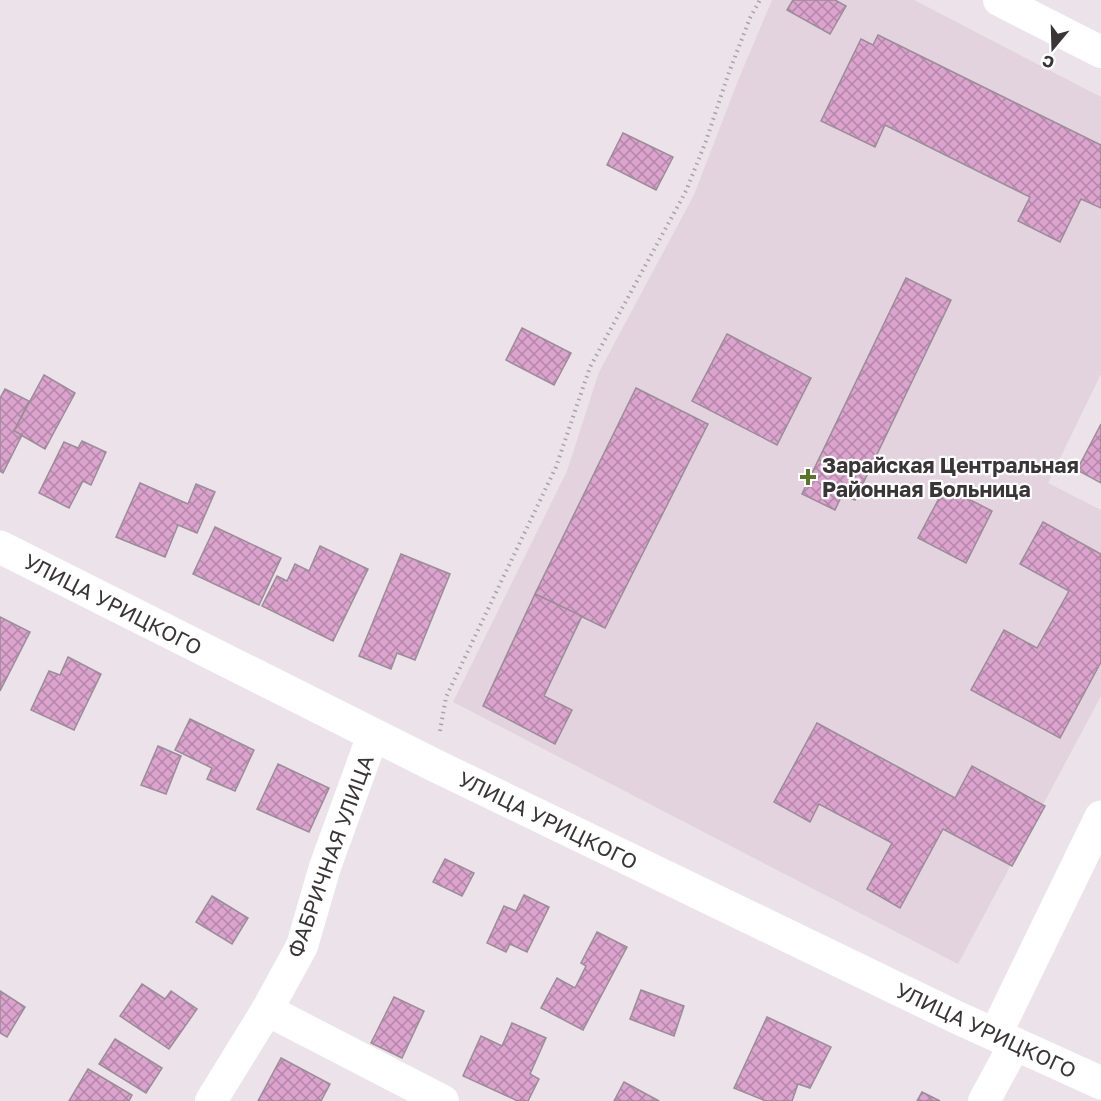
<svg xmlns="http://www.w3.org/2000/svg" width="1101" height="1101" font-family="'Golos Text',sans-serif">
<defs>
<pattern id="building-cross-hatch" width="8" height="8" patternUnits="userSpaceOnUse" patternTransform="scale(1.5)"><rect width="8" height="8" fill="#dba3cd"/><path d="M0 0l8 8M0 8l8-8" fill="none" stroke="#b386a7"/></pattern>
</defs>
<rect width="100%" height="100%" fill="#ece2e9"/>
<!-- built -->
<polygon fill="#e3d3de" points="772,0 914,0 1101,97 1101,374 1048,483 1101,510 1101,696 958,964 453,702 567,471 599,372 694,195 739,78"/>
<!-- building -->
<g fill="url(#building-cross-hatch)" stroke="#988f96" stroke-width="1.5">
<polygon points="793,0 835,0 846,6 830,34 787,10"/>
<polygon points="878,35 1101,145 1101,208 1081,199 1060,242 1018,221 1030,197 885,125 875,147 821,121 861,39 873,45"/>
<polygon points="623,133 673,157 656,190 607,165"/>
<polygon points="906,278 951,300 855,500 842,495 835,510 802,494"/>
<polygon points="522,328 571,353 554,385 506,360"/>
<polygon points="727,334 811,378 777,445 692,401"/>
<polygon points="44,375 75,393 45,449 14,431"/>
<polygon points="636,388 708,424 605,628 535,594"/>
<polygon points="5,389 29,401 14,431 22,435 3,473 0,471 0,398"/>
<polygon points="1101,424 1101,483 1077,470"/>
<polygon points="82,441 106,452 91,485 83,481 69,508 39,493 64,442 78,448"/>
<polygon points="140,483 188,504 196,484 215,492 197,533 178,525 165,557 116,537"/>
<polygon points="945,487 992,511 966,563 918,538"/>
<polygon points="1043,522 1101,554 1101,662 1060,738 971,690 1004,630 1037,648 1069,591 1020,564"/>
<polygon points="215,527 281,558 259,605 193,574"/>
<polygon points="320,546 368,569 333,641 262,606 277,576 287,581 295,564 309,571"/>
<polygon points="401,554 450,574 415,660 397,653 391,669 359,656"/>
<polygon points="535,594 582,616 544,696 572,710 555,744 483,706"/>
<polygon points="0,617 30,632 0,691"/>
<polygon points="68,657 101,674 74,730 31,710 49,671 60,675"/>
<polygon points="190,719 254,750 235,791 207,779 212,768 175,750"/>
<polygon points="817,723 955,798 972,766 1045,806 1012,866 943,829 900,908 867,889 892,843 819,804 810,822 774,802"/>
<polygon points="158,746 181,756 166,794 141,785"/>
<polygon points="278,764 329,788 309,832 257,809"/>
<polygon points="445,859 474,873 462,896 433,882"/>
<polygon points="524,895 549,907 527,952 510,944 506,952 487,943 504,906 516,911"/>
<polygon points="212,896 248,918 232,944 196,922"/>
<polygon points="597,932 627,947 583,1030 541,1008 557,978 575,988 586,966 581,963"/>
<polygon points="142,984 165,999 171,991 197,1009 169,1049 120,1016"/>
<polygon points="641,990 684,1006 674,1036 630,1019"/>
<polygon points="0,991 25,1007 7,1037 0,1033"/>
<polygon points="394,997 424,1011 402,1058 371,1043"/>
<polygon points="767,1017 831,1047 810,1088 798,1084 792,1101 766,1101 734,1088"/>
<polygon points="512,1023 546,1038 530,1074 539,1079 528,1101 518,1101 463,1076 481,1036 502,1046"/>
<polygon points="115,1039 162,1068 146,1093 99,1064"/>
<polygon points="281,1058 330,1084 321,1101 258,1101"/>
<polygon points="88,1069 132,1095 129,1101 69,1101"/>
<polygon points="624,1082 659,1101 614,1101"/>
<polygon points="922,1092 940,1101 917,1101"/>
</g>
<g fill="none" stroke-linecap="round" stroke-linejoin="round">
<!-- path -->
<polyline stroke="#aaa2a8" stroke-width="4" stroke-dasharray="1.5 4.5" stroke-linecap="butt" points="440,731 446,697 556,467 590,367 686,191 706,141 728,75 750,18 760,0"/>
<!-- minor -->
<g stroke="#fff" stroke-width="32">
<polyline points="999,0 1101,52"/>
<polyline points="267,1010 443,1101"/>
<polyline points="211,1101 267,1010 302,946 325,867 373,735"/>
<polyline points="984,1101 1015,1044"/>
</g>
<!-- tertiary -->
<polyline stroke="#fff" stroke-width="33" points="996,1033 1101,817"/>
<!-- secondary -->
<polyline stroke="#fff" stroke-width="33" points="0,547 434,765 956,1017 1101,1083"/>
</g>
<!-- markers -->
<path fill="#5b7528" stroke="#fff" stroke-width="2" d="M805 468h6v6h6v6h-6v6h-6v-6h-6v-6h6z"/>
<g text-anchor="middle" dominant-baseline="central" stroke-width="4.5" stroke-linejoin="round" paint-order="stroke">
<!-- poi labels -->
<g font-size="21" font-weight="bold" fill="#3a3638" stroke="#fff" text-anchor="start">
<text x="822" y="465">Зарайская Центральная<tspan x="822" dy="24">Районная Больница</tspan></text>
</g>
<!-- street labels -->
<g font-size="21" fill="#3a3638" stroke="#fff">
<text transform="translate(113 604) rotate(27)">УЛИЦА УРИЦКОГО</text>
<text transform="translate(548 820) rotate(26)">УЛИЦА УРИЦКОГО</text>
<text transform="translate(330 856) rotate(-70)">ФАБРИЧНАЯ УЛИЦА</text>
<text transform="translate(986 1030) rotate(25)">УЛИЦА УРИЦКОГО</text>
</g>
</g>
<!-- north arrow -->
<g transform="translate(1053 48) rotate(199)" stroke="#ffffff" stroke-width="4.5" paint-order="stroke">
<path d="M0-4.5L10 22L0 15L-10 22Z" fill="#3a3638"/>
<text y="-9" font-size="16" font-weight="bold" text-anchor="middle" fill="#3a3638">С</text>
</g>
</svg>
